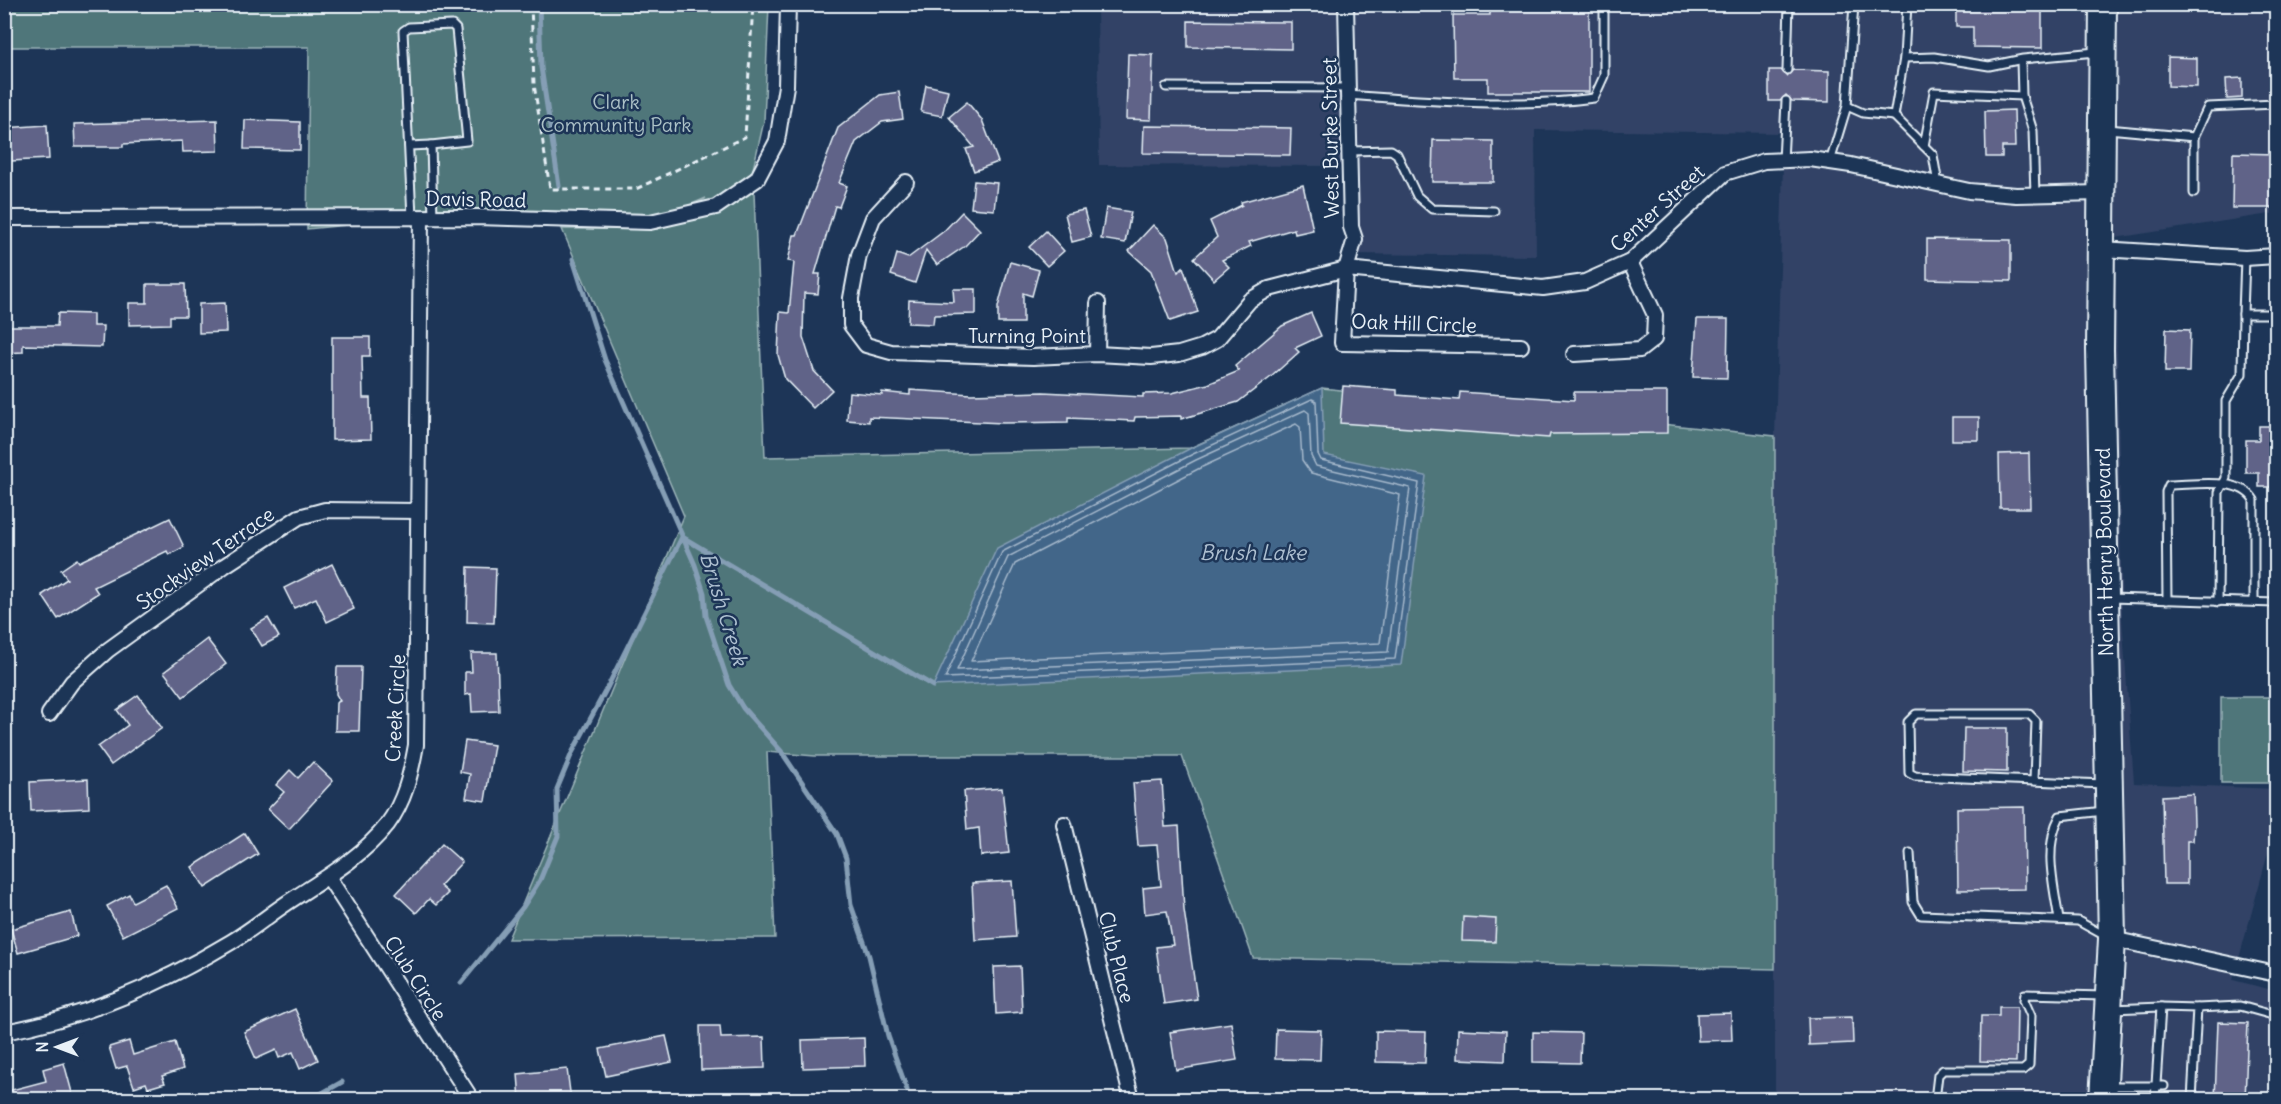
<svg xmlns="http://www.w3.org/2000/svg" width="2281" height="1104" font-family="Delius,sans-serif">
<rect width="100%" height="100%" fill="#1d3557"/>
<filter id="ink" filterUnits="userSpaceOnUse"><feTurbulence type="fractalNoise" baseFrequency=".0167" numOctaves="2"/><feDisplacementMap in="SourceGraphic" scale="12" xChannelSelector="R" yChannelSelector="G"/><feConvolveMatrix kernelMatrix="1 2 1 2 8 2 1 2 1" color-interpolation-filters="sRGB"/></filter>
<g filter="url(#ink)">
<!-- built -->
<polygon fill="#314366" points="1342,4 2276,5 2276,213 2115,238 2122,617 2134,783 2276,789 2276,824 2233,980 2276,991 2276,1099 1775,1099 1775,436 1784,133 1535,130 1536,256 1351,254 1350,166 1099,165 1097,5 1341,8"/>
<!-- green -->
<g fill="#4f767a" stroke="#9cb4b9" stroke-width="1.5">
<polygon points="5,5 769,5 764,121 753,169 765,457 1190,448 1322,388 1775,436 1775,969 1253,958 1182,756 815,756 767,752 775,938 508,939 684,516 562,229 658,229 706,198 650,222 421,218 307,229 309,47 5,47"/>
<rect x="2221" y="697" width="55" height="86"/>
</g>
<!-- water -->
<polygon fill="#436689" stroke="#859eb5" stroke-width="1.5" points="1322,388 1324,455 1426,476 1401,665 933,686 997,548 1191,448"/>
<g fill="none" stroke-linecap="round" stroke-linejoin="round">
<!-- shore -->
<g stroke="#a6b9cc" stroke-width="1.5">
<polygon points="1312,399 1316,401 1318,454 1321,460 1419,483 1395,659 945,678 1002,552 1193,454"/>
<polygon points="1305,410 1309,413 1311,456 1316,466 1410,488 1388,652 957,670 1008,557 1196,460"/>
<polygon points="1296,424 1300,427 1302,460 1311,473 1400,495 1380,643 971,661 1015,564 1200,468"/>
</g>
<!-- stream -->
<g stroke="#859eb5" stroke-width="5">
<polyline points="539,4 541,67 559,186"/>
<polyline points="573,259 605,360 695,565 704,593 706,616 729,685 743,708 781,751 837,834 846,858 851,905 869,956 888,1036 907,1090"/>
<polyline points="684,538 933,686"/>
<polyline points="461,983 523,907 540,880 558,836 557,789 572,753 608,686 682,537"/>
<polyline points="310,1100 342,1082"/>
</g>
</g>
<!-- building -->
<g fill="#606388" stroke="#e8f1f8" stroke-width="1.5">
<polygon points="1490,4 1589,4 1589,92 1488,92 1488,78 1454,78 1453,15 1490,15"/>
<polygon points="1956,4 2042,4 2042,48 1973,47 1973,27 1956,27"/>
<polygon points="1188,21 1291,22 1291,49 1188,47"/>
<polygon points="1128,54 1153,55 1151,120 1126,119"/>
<polygon points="2168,57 2197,58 2197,87 2168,86"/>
<polygon points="1769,70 1781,70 1787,76 1793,70 1829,71 1829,102 1792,101 1786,95 1780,101 1769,101"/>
<polygon points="2242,78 2242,98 2227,99 2226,79"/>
<polygon points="926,85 948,90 942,116 921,112"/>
<polygon points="899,92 903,119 882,122 856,142 839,183 847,186 839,207 835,206 815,274 820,274 818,294 804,293 803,337 814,371 832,390 813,408 785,379 778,355 780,312 789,313 794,262 788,261 794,235 797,235 838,128 880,95"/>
<polygon points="967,102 982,120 998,162 974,171 966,149 974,147 949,117"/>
<polygon points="2014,110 2015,147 2002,147 2002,157 1986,157 1985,111"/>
<polygon points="217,120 218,151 183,152 182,141 123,144 123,147 75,147 74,124"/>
<polygon points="245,120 300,122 300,150 244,149"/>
<polygon points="47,125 49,159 11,161 10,146 4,146 4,128"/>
<polygon points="1144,126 1291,128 1290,155 1143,153"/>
<polygon points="1433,140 1493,141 1493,182 1432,182"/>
<polygon points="2233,153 2275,154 2275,208 2232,208"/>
<polygon points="974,181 997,183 994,210 971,208"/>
<polygon points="1303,185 1313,230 1295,234 1294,229 1249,242 1251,246 1222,260 1229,267 1214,280 1194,258 1217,237 1210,221 1242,205 1241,202"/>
<polygon points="1106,208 1131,212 1125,243 1101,239"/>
<polygon points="1084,210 1091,237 1072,242 1065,214"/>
<polygon points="962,212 980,230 965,246 937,265 926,250 915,283 891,275 897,254 908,258 944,231"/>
<polygon points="1153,225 1167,238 1178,272 1183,267 1198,312 1170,321 1151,271 1129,251"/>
<polygon points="1046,231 1064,251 1047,266 1029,247"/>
<polygon points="1927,239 2011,240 2011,281 1927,279"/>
<polygon points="1010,262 1039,270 1032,296 1023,293 1023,323 998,323 998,307"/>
<polygon points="147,284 185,284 186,316 170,316 170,324 129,325 129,303 147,303"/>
<polygon points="953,289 976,289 976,314 934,315 933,324 908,323 909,300 954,302"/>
<polygon points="225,303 226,332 199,333 199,304"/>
<polygon points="58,313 93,314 93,326 103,326 102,347 23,345 23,352 4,353 4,326 57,326"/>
<polygon points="1311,313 1321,336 1295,348 1299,352 1271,377 1238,402 1181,419 1181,416 1135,417 1134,421 1068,418 1068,422 1003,423 869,417 869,422 847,420 849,392 882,395 882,392 910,395 910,390 971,394 1043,392 1143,397 1143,394 1172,393 1208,384 1239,371 1235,366 1282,326"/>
<polygon points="1697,319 1728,319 1727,378 1693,377"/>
<polygon points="2166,329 2190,330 2189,372 2165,372"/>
<polygon points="332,337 370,337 370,356 362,356 363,398 370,398 371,439 332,440"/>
<polygon points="1343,386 1397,390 1397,395 1459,400 1460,392 1574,400 1574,392 1667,392 1667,433 1550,434 1549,438 1340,423"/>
<rect x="1952" y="417" width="27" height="23"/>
<polygon points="2259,426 2277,426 2277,487 2259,487 2259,473 2246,473 2246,440 2259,440"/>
<polygon points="2029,453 2030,508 2000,508 1999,454"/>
<polygon points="170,518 184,547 169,555 167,551 94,587 98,593 58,619 42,595 67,579 61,570 77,559 79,562"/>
<polygon points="332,564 354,609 327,622 316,598 294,608 284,588"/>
<polygon points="468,567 496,568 494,623 467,622"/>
<polygon points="268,618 279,637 262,646 251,628"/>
<polygon points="207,639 226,664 183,697 164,672"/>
<polygon points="471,653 497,653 499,711 472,712 471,694 465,695 465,672 472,672"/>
<polygon points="337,667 361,667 359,731 335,731 336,703 340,701 336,694"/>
<polygon points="138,695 162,728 111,765 98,747 128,725 117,710"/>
<polygon points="1964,728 2007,728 2007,772 1963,771"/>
<polygon points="465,741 494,745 485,801 466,798 470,774 460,772"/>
<polygon points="313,762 333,781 289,829 268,809 284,792 276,785 290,770 298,778"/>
<polygon points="88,779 89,808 31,811 30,782"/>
<polygon points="1162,781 1165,827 1179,826 1184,910 1197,999 1164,1004 1156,947 1173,945 1167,911 1145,914 1143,888 1161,886 1157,845 1138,846 1133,783"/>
<polygon points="1002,788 1009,853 981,856 979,828 967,830 964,791"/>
<polygon points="2193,794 2194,824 2193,841 2187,841 2187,884 2164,884 2162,796"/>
<polygon points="2024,807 2025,889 1958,890 1957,808"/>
<polygon points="245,833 258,854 205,888 192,867"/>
<polygon points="442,844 462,862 440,886 448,893 436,905 429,899 416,913 396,894"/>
<polygon points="1012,881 1016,937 975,940 972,883"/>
<polygon points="166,885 178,908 123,936 107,906 129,894 133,902"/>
<polygon points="71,912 77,936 18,953 11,929"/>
<polygon points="1463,917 1496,919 1495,942 1462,941"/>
<polygon points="1020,966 1022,1012 996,1014 994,967"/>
<polygon points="1999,1007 2017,1007 2016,1062 1980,1061 1981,1016 1999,1016"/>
<polygon points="295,1009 318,1060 300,1069 293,1052 279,1058 276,1050 256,1059 244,1032"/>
<polygon points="1731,1013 1732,1040 1698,1041 1697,1014"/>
<polygon points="1852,1017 1853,1043 1809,1045 1808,1018"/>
<polygon points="2218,1022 2248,1023 2245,1100 2215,1100"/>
<polygon points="1231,1023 1237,1060 1176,1070 1170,1032"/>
<polygon points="700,1026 720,1026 721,1038 764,1037 765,1068 701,1070"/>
<polygon points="1276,1029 1321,1030 1320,1060 1275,1059"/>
<polygon points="1458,1029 1506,1031 1505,1061 1457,1059"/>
<polygon points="1376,1031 1426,1032 1425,1063 1376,1062"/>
<polygon points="1533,1032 1581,1033 1580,1063 1533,1062"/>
<polygon points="666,1036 672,1062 606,1076 600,1049"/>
<polygon points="864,1038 865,1066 803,1068 802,1040"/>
<polygon points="129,1041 133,1055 175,1042 183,1069 162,1076 165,1083 148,1088 146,1083 134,1087 127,1066 116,1069 109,1047"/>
<polygon points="64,1063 74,1100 4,1100 4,1092 46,1081 43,1069"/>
<polygon points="567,1069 571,1100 520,1100 518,1074"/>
</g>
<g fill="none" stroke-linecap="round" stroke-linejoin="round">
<!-- lane casing -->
<g stroke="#e8f1f8" stroke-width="11">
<g id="lane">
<polyline points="1907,4 1904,58 1894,116 1933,155 1938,184"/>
<polyline points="1904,58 1934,57 1989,66 2023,59 2096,52"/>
<polyline points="2021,60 2022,96 2033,131 2035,195"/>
<polyline points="1787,70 1789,4"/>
<polyline points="1166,87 1348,88"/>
<path d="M 1348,95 C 1424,101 1520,108 1594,98 L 1604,76 L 1604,4"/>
<polyline points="1847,106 1863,113 1894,116"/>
<polyline points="2108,129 2194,137 2194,193"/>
<polyline points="2194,137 2208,107 2276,104"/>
<polyline points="409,146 431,145"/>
<polyline points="1924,146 1934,92 2022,96"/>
<polyline points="1350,151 1391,150 1397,154 1417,196 1432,209 1494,211"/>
<polyline points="1783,161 1786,101"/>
<polyline points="1830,162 1847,106 1854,4"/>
<polyline points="412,217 403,31 409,27 452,25 456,29 467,141 431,145 433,218"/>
<polyline points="2243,314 2245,258"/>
<polyline points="2110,598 2276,603"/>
<path d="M 2167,600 L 2166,492 L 2169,485 C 2193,485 2240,476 2254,500 L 2254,602"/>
<polyline points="2218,602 2219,492 2226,478 2226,401 2242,374 2243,314 2276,314"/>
<polyline points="2034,781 2036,721 2029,714 1916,714 1908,722 1909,773 1915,776 2104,784"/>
<polyline points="1910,853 1913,902 1921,915 2078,921 2107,937"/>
<path d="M 2059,920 C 2054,886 2043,847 2060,816 L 2104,811"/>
<polyline points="2197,1008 2240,1006 2276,1016"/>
<polyline points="2112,1009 2161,1007"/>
<polyline points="2110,1086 2164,1086"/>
<polyline points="1935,1100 1938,1075 1943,1070 2023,1070 2029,1065 2031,1016 2024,1000 2025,994 2104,996"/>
<polyline points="2155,1100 2161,1007 2197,1008 2192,1100"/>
</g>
</g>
<!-- street casing -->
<g stroke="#e8f1f8" stroke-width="18">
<g id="street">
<polyline points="1346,4 1351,227 1355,239 1346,269 1342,343 1521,346"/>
<polyline points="906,182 873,218 859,255 851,298 851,325 866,345 891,352 1033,357 1097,354 1151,357 1179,354 1202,347 1217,339 1250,300 1269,289 1346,269 1543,288 1585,282 1630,262 1725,173 1764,161 1810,159 1851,165 1969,191 2016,195 2100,193"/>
<polyline points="4,218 477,217 650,222 716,207 757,179 777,141 786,86 788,4"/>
<polyline points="2102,249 2245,258 2276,256"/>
<polyline points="1097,354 1098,303"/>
<polyline points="1574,354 1640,350 1654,339 1655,315 1630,262"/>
<polyline points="49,714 72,682 108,650 224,566 299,517 325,510 417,511"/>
<polyline points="1064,824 1132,1100"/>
<polyline points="329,878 472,1100"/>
<polyline points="2112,939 2276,974"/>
<path d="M 4,1032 C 84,1018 163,983 231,942 C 251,930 269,915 287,903 C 323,879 360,859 387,825 C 405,801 411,773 416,745 L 421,218"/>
</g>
</g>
<!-- highway casing -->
<g stroke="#e8f1f8" stroke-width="30">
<polyline id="highway" points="2103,4 2100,350 2112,939 2103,1100"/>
</g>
<!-- path -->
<polyline stroke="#e8f1f8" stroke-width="3" stroke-dasharray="6 4.5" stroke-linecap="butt" points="531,4 534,84 550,189 636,189 745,137 753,4"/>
<!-- lane -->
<use href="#lane" stroke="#1d3557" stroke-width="7"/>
<!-- street -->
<use href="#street" stroke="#1d3557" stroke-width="14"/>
<!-- highway -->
<use href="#highway" stroke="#1d3557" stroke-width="26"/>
</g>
</g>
<g text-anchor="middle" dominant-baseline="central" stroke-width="5" stroke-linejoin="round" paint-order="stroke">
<!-- park labels -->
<g font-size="20" fill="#abc0c6" stroke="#1d3557">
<text x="616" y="101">Clark<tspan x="616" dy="23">Community Park</tspan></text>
</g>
<!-- street labels -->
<g font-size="20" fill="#e8f1f8" stroke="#1d3557">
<text transform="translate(1330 138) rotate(-91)">West Burke Street</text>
<text transform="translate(476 199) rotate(1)">Davis Road</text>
<text transform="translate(1657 208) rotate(-42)">Center Street</text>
<text transform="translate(1414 323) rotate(2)">Oak Hill Circle</text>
<text x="1027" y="335">Turning Point</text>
<text transform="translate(2104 552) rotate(-91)">North Henry Boulevard</text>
<text transform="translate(205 558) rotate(-35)">Stockview Terrace</text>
<text transform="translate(395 708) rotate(-87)">Creek Circle</text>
<text transform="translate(1117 957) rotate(76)">Club Place</text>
<text transform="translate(416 978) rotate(57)">Club Circle</text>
</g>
<!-- water labels -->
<g font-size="21" font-style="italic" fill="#aec0d1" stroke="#1d3557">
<text x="1253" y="552">Brush Lake</text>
<text transform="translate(724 609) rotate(73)">Brush Creek</text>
</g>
</g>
<!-- margin -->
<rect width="2281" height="1104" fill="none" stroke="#1d3557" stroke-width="24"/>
<rect x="12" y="12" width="2257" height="1080" fill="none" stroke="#e8f1f8" stroke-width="2" filter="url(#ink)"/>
<!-- north arrow -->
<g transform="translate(57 1047) rotate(270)" stroke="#1d3557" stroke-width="4.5" paint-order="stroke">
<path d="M0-4.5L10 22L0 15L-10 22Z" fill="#e8f1f8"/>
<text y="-9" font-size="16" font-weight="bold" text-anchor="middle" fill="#e8f1f8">N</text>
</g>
</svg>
